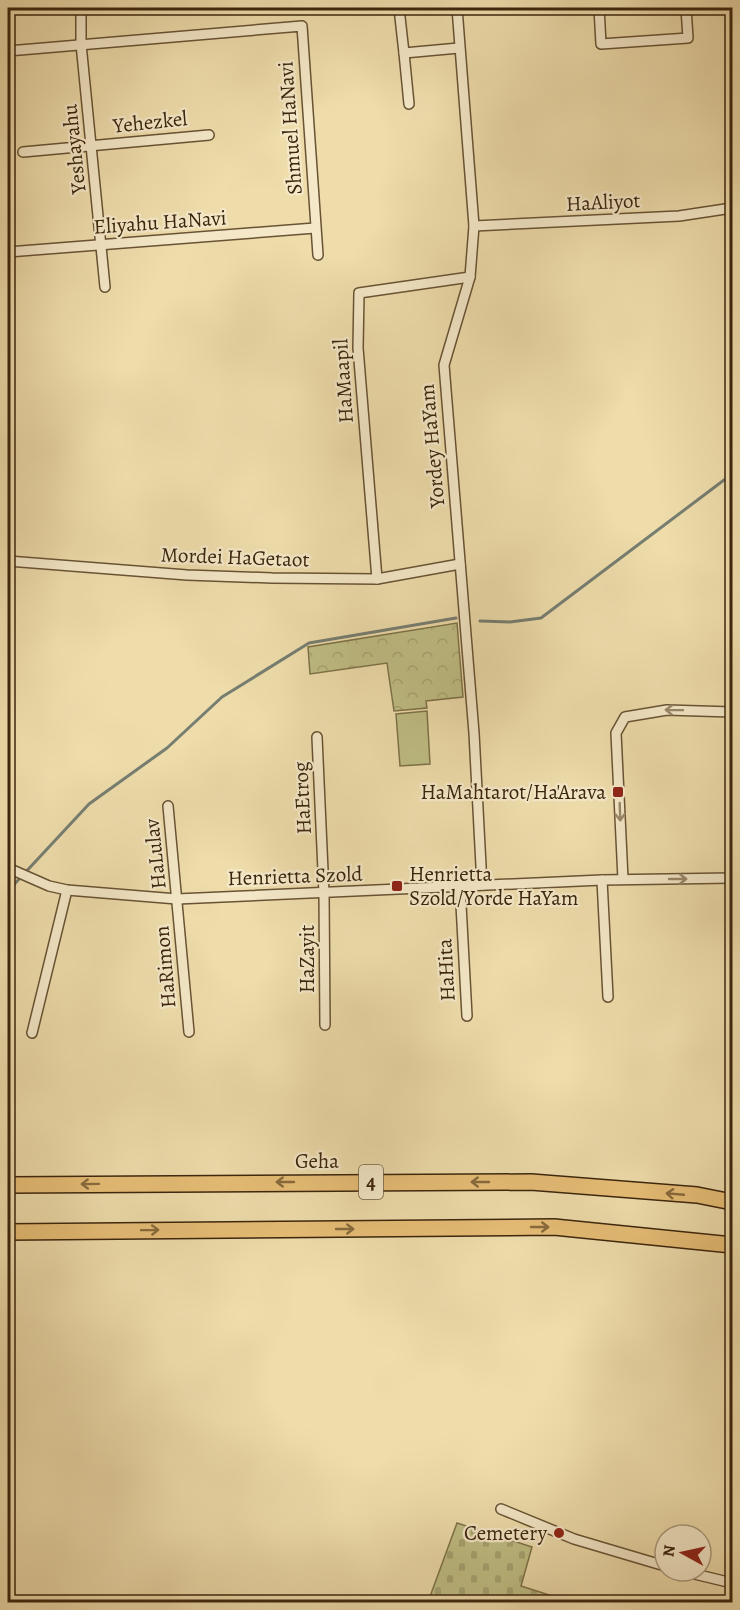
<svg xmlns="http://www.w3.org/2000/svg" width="740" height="1610" font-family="Alegreya,serif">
<defs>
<pattern id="cemetery-stones" width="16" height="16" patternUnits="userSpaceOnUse" patternTransform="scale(1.5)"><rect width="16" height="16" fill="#bfbe84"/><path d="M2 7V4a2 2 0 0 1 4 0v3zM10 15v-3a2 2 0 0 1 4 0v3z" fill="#a5a371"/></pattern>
<pattern id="park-crowns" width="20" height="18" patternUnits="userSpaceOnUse" patternTransform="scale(1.5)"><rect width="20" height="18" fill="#bfbe84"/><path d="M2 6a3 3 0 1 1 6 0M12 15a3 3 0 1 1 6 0" fill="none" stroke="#a5a371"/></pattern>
</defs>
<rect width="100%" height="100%" fill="#eedcab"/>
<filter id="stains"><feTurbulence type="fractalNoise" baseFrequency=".00333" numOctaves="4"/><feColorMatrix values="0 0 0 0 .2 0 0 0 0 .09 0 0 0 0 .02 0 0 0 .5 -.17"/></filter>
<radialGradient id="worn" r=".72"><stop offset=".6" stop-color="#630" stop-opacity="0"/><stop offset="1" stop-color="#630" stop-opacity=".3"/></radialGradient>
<!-- cemetery -->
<polygon fill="url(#cemetery-stones)" stroke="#7d7248" stroke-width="1.5" points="457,1523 532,1547 521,1586 571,1602 428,1602"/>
<!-- park -->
<polygon fill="url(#park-crowns)" stroke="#7d7248" stroke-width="1.5" points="457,623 463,697 426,701 427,708 394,711 387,663 310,674 308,647"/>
<!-- pitch -->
<polygon fill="#bfbe84" stroke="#7d7248" stroke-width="1.5" points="427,711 430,764 400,766 396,714"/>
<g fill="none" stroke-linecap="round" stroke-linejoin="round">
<!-- stream -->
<g stroke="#767e71" stroke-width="3">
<polyline points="480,621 510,622 541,618 732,474"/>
<polyline points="8,891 89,804 167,748 222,697 309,643 456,618"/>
</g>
<!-- minor casing -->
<g stroke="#685334" stroke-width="12">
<g id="minor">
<polyline points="81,8 81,44 105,287"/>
<polyline points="399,8 404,53 459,48"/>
<polyline points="457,8 474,226 470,277 444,365 474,733 482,885"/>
<polyline points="599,8 601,44 688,38 686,8"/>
<polyline points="8,51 302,26 318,255"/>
<polyline points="404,53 409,104"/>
<polyline points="23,152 209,135"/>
<polyline points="474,226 679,216 732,208"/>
<polyline points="8,252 315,228"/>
<polyline points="8,561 187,575 272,578 377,579 460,564"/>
<polyline points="377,579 358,348 359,293 470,277"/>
<polyline points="317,737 324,893 325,1025"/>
<polyline points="168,806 189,1032"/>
<polyline points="8,868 49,886 67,890 177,899 602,880 732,878"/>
<polyline points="623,879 616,733 625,717 667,710 732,712"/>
<polyline points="602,880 608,997"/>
<polyline points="460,886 467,1016"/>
<polyline points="32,1033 67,890"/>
<polyline points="501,1509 574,1539 665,1566"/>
<polyline points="682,1571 732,1583"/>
</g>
</g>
<!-- trunk casing -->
<g stroke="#3b250d" stroke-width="18">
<g id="trunk">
<polyline points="8,1185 531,1182 697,1195 732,1202"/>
<polyline points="8,1232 554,1227 732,1245"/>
</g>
</g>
<!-- minor -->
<use href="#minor" stroke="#f4e8c8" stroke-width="9"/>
<!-- trunk -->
<use href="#trunk" stroke="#e7be76" stroke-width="15"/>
</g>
<!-- one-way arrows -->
<defs><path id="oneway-shaft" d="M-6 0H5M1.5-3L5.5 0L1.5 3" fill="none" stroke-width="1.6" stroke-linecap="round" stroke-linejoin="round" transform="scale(1.5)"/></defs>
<g stroke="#98866a">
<use href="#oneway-shaft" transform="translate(674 710) rotate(-179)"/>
<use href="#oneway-shaft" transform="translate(620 812) rotate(88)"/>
<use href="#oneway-shaft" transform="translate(678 879)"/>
</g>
<g stroke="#886a3c">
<use href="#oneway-shaft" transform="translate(285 1182) rotate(180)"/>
<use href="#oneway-shaft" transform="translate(480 1182) rotate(180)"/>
<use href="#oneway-shaft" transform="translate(90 1184) rotate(179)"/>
<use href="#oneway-shaft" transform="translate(675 1194) rotate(-175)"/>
<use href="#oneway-shaft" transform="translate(540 1227)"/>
<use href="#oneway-shaft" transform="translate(345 1229)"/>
<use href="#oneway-shaft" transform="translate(150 1230) rotate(-1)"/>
</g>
<!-- markers -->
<g fill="#8f2418" stroke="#f4e8c8" stroke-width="2">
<rect x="612" y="786" width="12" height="12" rx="3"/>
<rect x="391" y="880" width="12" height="12" rx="3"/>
<circle cx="559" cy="1533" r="6"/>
</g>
<g text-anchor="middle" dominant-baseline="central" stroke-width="4.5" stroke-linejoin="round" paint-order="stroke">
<!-- shield labels -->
<rect fill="#f4e8c8" stroke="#726045" stroke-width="1.5" x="359" y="1165" width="24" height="34" rx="4.5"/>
<g font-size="20" font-weight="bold" fill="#3b250d">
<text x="371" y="1182">4</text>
</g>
<!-- street labels -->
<g font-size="21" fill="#3b250d" stroke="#f4e8c8">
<text transform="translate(150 122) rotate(-6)">Yehezkel</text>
<text transform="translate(290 128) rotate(-94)">Shmuel HaNavi</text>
<text transform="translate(74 149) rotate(-96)">Yeshayahu</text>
<text transform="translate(603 202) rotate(-3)">HaAliyot</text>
<text transform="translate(160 222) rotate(-4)">Eliyahu HaNavi</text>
<text transform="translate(343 381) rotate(-94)">HaMaapil</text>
<text transform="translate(432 446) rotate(-95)">Yordey HaYam</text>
<text transform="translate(235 557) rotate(2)">Mordei HaGetaot</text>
<text transform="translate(302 798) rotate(-93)">HaEtrog</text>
<text transform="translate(155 854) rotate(-96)">HaLulav</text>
<text transform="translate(295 876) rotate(-2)">Henrietta Szold</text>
<text transform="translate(307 959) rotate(-90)">HaZayit</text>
<text transform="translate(165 967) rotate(-95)">HaRimon</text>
<text transform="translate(446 970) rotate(-93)">HaHita</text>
<text x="317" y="1161">Geha</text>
</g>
<!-- poi labels -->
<g font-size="21" fill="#3b250d" stroke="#f4e8c8" text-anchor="end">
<text x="606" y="792">HaMahtarot/Ha'Arava</text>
<text x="409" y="874" text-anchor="start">Henrietta<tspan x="409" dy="24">Szold/Yorde HaYam</tspan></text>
<text x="547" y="1533">Cemetery</text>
</g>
</g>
<!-- margin -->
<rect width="740" height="1610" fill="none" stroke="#eedcab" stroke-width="30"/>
<rect x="9" y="9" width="722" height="1592" fill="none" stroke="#3b250d" stroke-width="3"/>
<rect x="15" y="15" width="710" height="1580" fill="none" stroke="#3b250d" stroke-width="1.5"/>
<!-- north arrow -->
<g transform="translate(683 1553) rotate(278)"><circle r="28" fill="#f4e8c8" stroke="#aa9a7d" stroke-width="1.5"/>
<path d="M0-4.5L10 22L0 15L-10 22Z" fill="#8f2418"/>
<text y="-9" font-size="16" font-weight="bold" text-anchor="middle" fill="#3b250d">N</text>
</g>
<rect width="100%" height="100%" filter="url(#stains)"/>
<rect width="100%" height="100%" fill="url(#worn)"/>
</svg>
